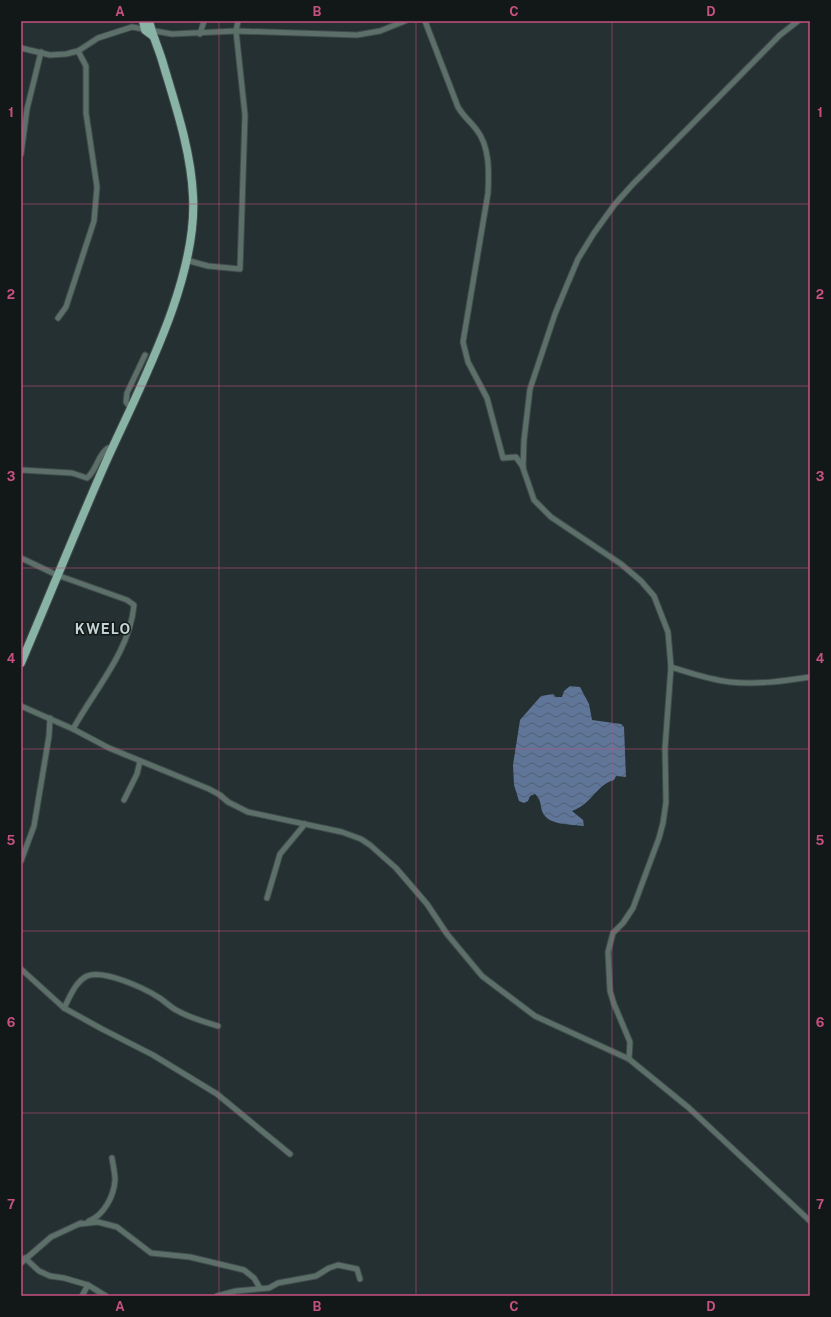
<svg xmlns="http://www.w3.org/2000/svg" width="831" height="1317" font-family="'Public Sans',sans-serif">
<defs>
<pattern id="water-waves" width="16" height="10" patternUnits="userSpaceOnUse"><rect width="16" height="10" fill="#5f7698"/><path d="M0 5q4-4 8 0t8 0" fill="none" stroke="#526075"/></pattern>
</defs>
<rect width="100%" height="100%" fill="#243031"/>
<!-- water -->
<path fill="url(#water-waves)" d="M 570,686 L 580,687 L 589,704 L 592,720 L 621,724 L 624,727 L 626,777 L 616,776 L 614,780 C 596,785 592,804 572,811 L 583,820 L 584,826 C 572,824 547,826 542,811 C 540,803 541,800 535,794 L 530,796 L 528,801 L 524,803 L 519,801 L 514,785 L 513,765 L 520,720 L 541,696 L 553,694 L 556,697 L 562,697 L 564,691 Z"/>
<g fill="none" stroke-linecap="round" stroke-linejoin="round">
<!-- street casing -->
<g stroke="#404b4c" stroke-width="7">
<g id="street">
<path d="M 425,21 L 458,107 C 463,116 470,121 476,129 C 490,146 489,172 488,193 L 463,342 L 468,362 L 487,398 L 503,458 L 516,457 L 523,467"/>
<polyline points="200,34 204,21"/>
<polyline points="21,48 50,55 66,54 78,51 98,38 132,27 172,34 236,31 357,35 380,31 405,21"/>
<polyline points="21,154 27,109 41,52"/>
<polyline points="186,260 208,266 240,269 245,115 236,31 238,21"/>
<polyline points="58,318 66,307 94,221 97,187 86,113 86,66 78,51"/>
<polyline points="130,407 126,402 127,393 145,355"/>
<path d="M 21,470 L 72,473 L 87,478 C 97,470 98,454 108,448 L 112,448"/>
<path d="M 21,558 L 57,575 L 127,600 L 134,605 C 130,651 95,689 73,729"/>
<path d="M 671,667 C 690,673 710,680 730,682 C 757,685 784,681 810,677"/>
<polyline points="21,706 73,729 109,748 209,789 220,795 228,802 248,812 342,832 361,839 370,845 396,868 427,904 447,934 482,976 535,1016 629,1059 689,1108 810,1221"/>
<polyline points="124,800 137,774 140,761"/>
<polyline points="21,861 34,826 49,736 50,718"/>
<polyline points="267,898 280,854 305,824"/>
<polyline points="21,969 64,1008 102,1029 153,1055 217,1094 290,1154"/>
<path d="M 64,1008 C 70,997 75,982 87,976 C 103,969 144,988 158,997 C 165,1001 171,1008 178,1011 C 190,1018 205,1022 218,1026"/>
<polyline points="629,1059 630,1042 614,1004 610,991 608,952 613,933 623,923 633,908 659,838 663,823 666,802 665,748 671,667 668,632 654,596 641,581 621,564 551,517 534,500 523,468 524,440 530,389 555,314 567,285 578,259 594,233 615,204 633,184 780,35 798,21"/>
<path d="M 89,1221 C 104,1215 114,1196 115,1180 C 115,1173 113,1165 112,1158"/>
<polyline points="80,1224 98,1222 117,1227 151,1253 190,1257 244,1270 254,1278 260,1288"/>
<polyline points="25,1258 39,1271 50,1276 64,1278 88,1285 106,1296"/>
<polyline points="21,1263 51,1237 81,1223"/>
<polyline points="82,1296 88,1285"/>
<polyline points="217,1296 236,1291 269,1288 278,1283 316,1276 329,1268 338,1265 357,1269 360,1279"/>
</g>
</g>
<!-- primary casing -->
<g stroke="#404b4c" stroke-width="10">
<g id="primary">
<polyline points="143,21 145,30 153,36"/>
<path d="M 21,663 C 49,597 76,530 105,464 C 139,388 198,280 193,196 C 191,150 175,104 162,60 C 158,47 152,34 149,21"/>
</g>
</g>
<!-- street -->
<use href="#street" stroke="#5c7069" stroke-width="5"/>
<!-- primary -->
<use href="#primary" stroke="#88b3a5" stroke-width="8"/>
</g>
<!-- grid -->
<path fill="none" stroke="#c65180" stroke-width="1" stroke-opacity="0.55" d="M 219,21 L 219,1296M 416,21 L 416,1296M 612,21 L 612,1296M 21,204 L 810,204M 21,386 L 810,386M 21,568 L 810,568M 21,749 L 810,749M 21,931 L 810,931M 21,1113 L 810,1113"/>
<g text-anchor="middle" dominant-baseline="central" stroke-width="3" stroke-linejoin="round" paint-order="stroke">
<!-- district labels -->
<g font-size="14" font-weight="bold" letter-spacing="1" fill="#c2d1d2" stroke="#121717">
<text x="103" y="629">KWELO</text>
</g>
</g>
<!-- border -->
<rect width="831" height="1317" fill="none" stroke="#121717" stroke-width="44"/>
<rect x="22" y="22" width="787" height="1273" fill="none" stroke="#c65180" stroke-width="1.5"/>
<g font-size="13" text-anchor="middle" font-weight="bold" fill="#c65180">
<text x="120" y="16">A</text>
<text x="317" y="16">B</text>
<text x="514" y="16">C</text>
<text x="711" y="16">D</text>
<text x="11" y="117">1</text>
<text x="820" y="117">1</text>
<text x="11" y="299">2</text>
<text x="820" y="299">2</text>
<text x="11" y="481">3</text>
<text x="820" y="481">3</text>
<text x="11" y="663">4</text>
<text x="820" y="663">4</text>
<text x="11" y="845">5</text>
<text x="820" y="845">5</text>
<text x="11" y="1027">6</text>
<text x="820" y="1027">6</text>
<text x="11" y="1209">7</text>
<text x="820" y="1209">7</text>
<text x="120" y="1311">A</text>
<text x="317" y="1311">B</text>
<text x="514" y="1311">C</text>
<text x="711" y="1311">D</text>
</g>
</svg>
